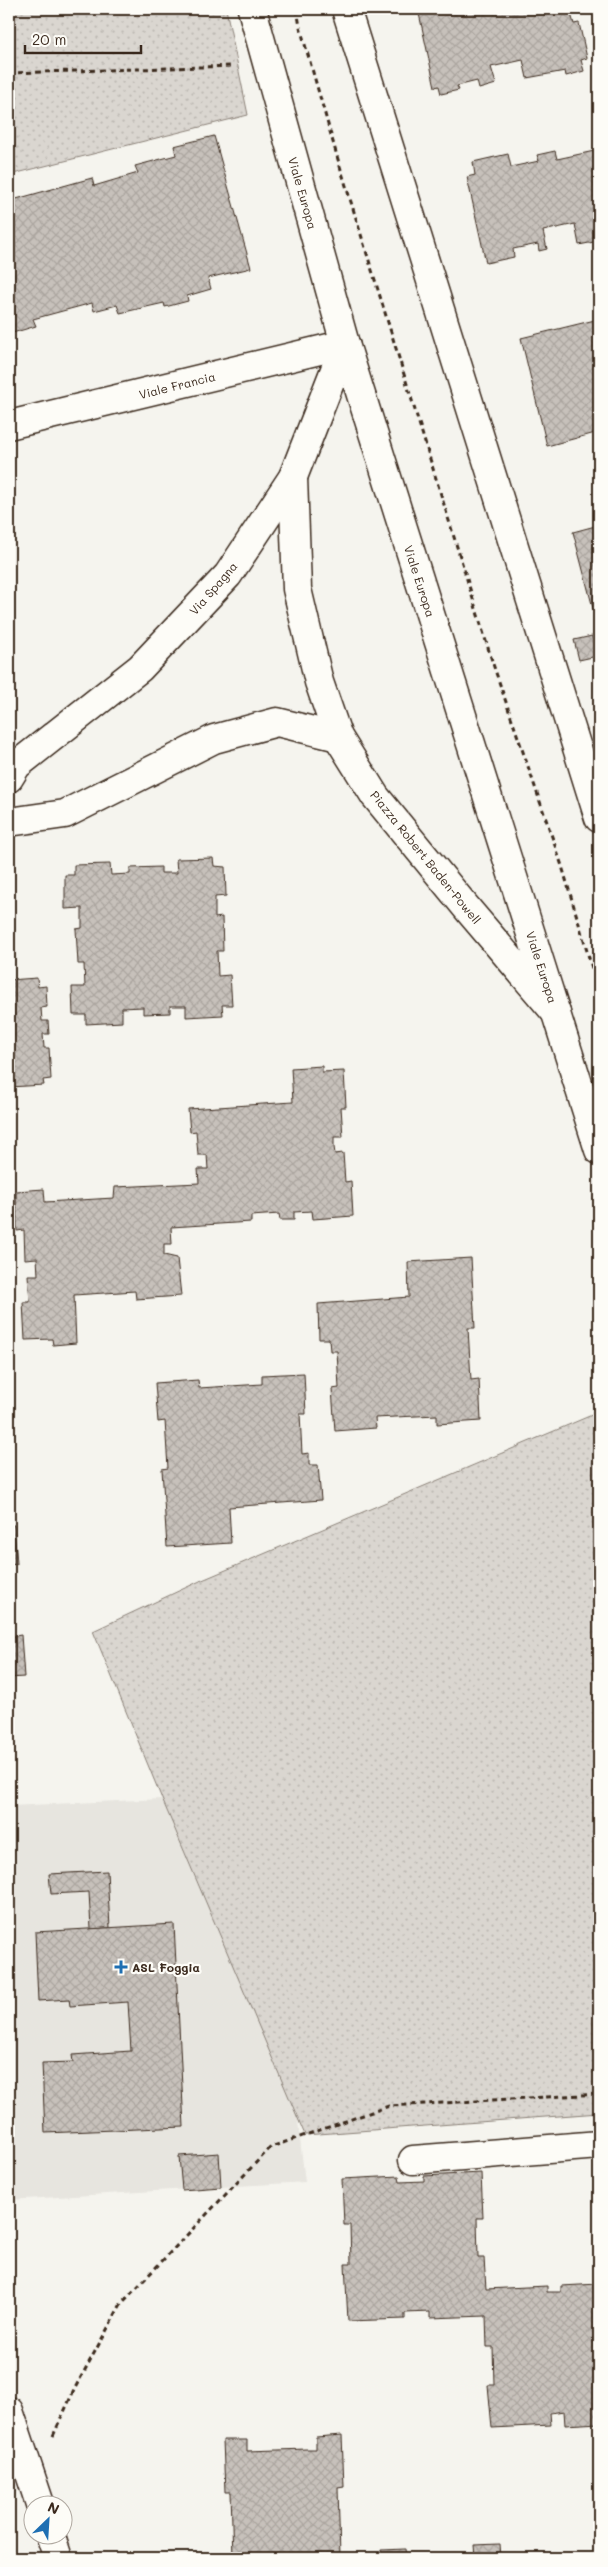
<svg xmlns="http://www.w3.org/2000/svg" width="608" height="2567" font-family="Mali,sans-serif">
<defs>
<pattern id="park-dots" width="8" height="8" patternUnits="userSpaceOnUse" patternTransform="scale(1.25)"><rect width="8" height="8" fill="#dad6d0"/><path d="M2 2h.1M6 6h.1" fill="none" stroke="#bcb8b2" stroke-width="1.8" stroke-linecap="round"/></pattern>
<pattern id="building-cross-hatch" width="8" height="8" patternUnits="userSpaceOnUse" patternTransform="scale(1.25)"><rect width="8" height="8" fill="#c7c1bb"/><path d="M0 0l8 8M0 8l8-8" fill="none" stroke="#aca6a0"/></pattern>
</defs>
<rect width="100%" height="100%" fill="#f5f4ee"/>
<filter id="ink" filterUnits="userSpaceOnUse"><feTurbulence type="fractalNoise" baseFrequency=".02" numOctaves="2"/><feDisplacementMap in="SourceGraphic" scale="10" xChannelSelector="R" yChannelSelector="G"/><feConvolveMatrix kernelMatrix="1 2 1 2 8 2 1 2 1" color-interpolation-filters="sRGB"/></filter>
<g filter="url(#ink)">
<!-- built -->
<polygon fill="#e7e5df" points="162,1799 297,2113 305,2182 9,2200 9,1806"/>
<!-- park -->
<g fill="url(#park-dots)" stroke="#8a8077">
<polygon points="9,9 226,9 248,115 9,175"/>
<polygon points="599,1412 599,2113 305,2135 162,1799 93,1631 200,1581"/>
</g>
<!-- building -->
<g fill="url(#building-cross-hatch)" stroke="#3b2a1e">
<polygon points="418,9 575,9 576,13 571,14 574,24 579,23 587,58 581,60 584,71 566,76 565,71 527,78 523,60 491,67 496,84 479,89 477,81 457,86 459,90 441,94 439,86 435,87"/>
<polygon points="214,136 251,268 208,278 211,289 187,296 188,301 165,307 164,303 120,313 117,305 94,311 92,303 33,319 36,326 9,334 9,201 92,178 94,186 138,173 135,166 176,155 174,146"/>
<polygon points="599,150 599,241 579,245 575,224 543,231 547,249 539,251 538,244 513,249 514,257 486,263 467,177 475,175 473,162 508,154 511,167 539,161 537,155 555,151 557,159"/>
<polygon points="599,319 599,432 547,446 521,338"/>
<polygon points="599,525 599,631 573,532"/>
<polygon points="592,636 597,656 579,660 574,640"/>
<polygon points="213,858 214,866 225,867 226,896 215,897 215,918 222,917 223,951 217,951 218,976 230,975 232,1005 222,1005 223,1015 186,1017 186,1006 170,1006 170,1013 143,1014 143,1007 122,1008 122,1022 86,1024 86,1015 73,1015 72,987 85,987 84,964 78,964 76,929 82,928 82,908 65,909 65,875 74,875 74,865 110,864 111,875 130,874 130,868 161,867 161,873 177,873 176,859"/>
<polygon points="37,978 38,987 46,986 47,1007 41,1008 42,1021 48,1021 49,1034 43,1034 44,1048 49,1048 51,1079 43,1080 44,1085 9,1087 9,980"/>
<polygon points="322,1066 322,1072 344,1071 346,1107 341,1107 343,1137 334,1137 334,1147 335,1154 343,1153 345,1182 351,1181 353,1216 313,1219 312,1211 294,1212 294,1220 280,1220 279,1214 251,1216 251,1222 171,1227 172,1244 164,1244 164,1255 177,1258 181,1296 136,1299 135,1291 74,1295 76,1343 53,1345 52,1339 25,1340 23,1302 30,1302 28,1275 38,1275 37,1258 25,1259 24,1230 17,1231 16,1191 44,1189 45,1202 114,1198 115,1187 199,1183 198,1169 208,1169 207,1155 198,1155 196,1131 190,1132 188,1109 293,1102 291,1068"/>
<polygon points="471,1258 475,1328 468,1328 471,1380 479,1379 481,1421 437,1424 437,1415 375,1418 376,1428 335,1431 332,1389 339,1388 337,1351 330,1351 329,1339 319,1339 318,1304 409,1297 408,1262"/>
<polygon points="304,1373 306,1414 300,1414 302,1454 309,1453 309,1465 318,1465 321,1500 229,1507 231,1543 167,1547 162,1469 168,1468 165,1421 158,1422 155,1383 198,1380 199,1388 262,1384 262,1375"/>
<polygon points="9,1525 14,1525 17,1564 9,1565"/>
<polygon points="9,1591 11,1591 12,1612 9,1612"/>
<polygon points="21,1635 24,1677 9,1678 9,1637"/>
<polygon points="107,1871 110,1928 91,1929 89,1892 51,1894 49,1874"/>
<polygon points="174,1924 184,2127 45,2133 42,2063 73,2062 72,2055 131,2051 128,2002 70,2006 69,1999 38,2001 35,1932"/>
<polygon points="219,2153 221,2187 182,2190 179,2156"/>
<polygon points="481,2173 483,2218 477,2218 478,2258 484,2258 486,2289 547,2286 547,2292 561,2292 561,2286 599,2284 599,2423 565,2425 564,2411 550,2413 551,2425 492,2428 488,2385 494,2385 493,2347 487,2347 486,2316 430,2318 430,2312 405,2313 405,2319 348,2321 345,2264 351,2264 350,2225 344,2225 342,2179 399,2176 400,2182 424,2181 424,2176"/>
<polygon points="342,2435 344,2487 338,2488 340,2555 359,2554 359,2558 227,2558 233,2557 231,2492 225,2492 223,2440 247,2440 247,2451 307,2449 316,2449 316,2437"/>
<polygon points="500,2544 501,2558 462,2558 475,2557 474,2545"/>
<polygon points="405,2549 406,2558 382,2558 382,2550"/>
</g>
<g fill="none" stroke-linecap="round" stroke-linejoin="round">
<!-- street casing -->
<g stroke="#3b2a1e" stroke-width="31">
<g id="street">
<polyline points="9,425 345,344"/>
<polyline points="293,477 297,589 319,682 338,737 375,796 470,912 556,1013"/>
<polyline points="9,778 17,765 140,668 228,575 293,477 345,344"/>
<polyline points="9,822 65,814 214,739 277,722 338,737"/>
<polyline points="413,2160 599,2145"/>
<polyline points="9,2411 40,2504"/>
<polyline points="50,2534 58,2558"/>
</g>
</g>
<!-- secondary casing -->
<g stroke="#3b2a1e" stroke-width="31">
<g id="secondary">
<polyline points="252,9 345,344 599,1150"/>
<polyline points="346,9 599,818"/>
</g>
</g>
<!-- path -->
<g stroke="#3b2a1e" stroke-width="3" stroke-dasharray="5 4" stroke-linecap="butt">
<polyline points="297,9 300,27 339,163 493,664 562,866 599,992"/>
<polyline points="9,73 233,66"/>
<polyline points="53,2436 75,2388 121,2304 271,2147 389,2106 599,2094"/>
</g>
<!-- street -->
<use href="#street" stroke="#fdfcf7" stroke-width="28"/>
<!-- secondary -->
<use href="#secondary" stroke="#fdfcf7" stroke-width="28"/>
</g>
</g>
<!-- markers -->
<path fill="#1f6fb2" stroke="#fdfcf7" stroke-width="2" d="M118.5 1959.5h5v5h5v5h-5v5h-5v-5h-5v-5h5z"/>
<g text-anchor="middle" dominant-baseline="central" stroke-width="4.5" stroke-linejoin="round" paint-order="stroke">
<!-- street labels -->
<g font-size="12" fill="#3b2a1e" stroke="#fdfcf7">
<text transform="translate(303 193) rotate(74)">Viale Europa</text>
<text transform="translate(177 385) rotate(-14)">Viale Francia</text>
<text transform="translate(420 581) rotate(72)">Viale Europa</text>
<text transform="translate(213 588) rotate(-49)">Via Spagna</text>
<text transform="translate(426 857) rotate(51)">Piazza Robert Baden-Powell</text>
<text transform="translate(542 967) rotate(72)">Viale Europa</text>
</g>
<!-- poi labels -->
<g font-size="12" font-weight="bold" fill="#3b2a1e" stroke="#fdfcf7" text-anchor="start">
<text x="132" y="1967">ASL Foggia</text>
</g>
</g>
<!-- margin -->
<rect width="608" height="2567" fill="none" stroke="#fdfcf7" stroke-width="30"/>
<rect x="15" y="15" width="578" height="2537" fill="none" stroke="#3b2a1e" stroke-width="2" filter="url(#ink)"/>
<!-- north arrow -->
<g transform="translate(48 2520) rotate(25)"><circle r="24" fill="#fdfcf7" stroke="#afa8a0"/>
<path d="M0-4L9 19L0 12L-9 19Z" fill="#1f6fb2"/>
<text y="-8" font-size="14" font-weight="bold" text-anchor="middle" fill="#3b2a1e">N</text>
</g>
<!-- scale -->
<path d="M25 45v8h116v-8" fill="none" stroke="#3b2a1e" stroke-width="2.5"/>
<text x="32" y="45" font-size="15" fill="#3b2a1e" stroke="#fdfcf7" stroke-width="4" paint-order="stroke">20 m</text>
</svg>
